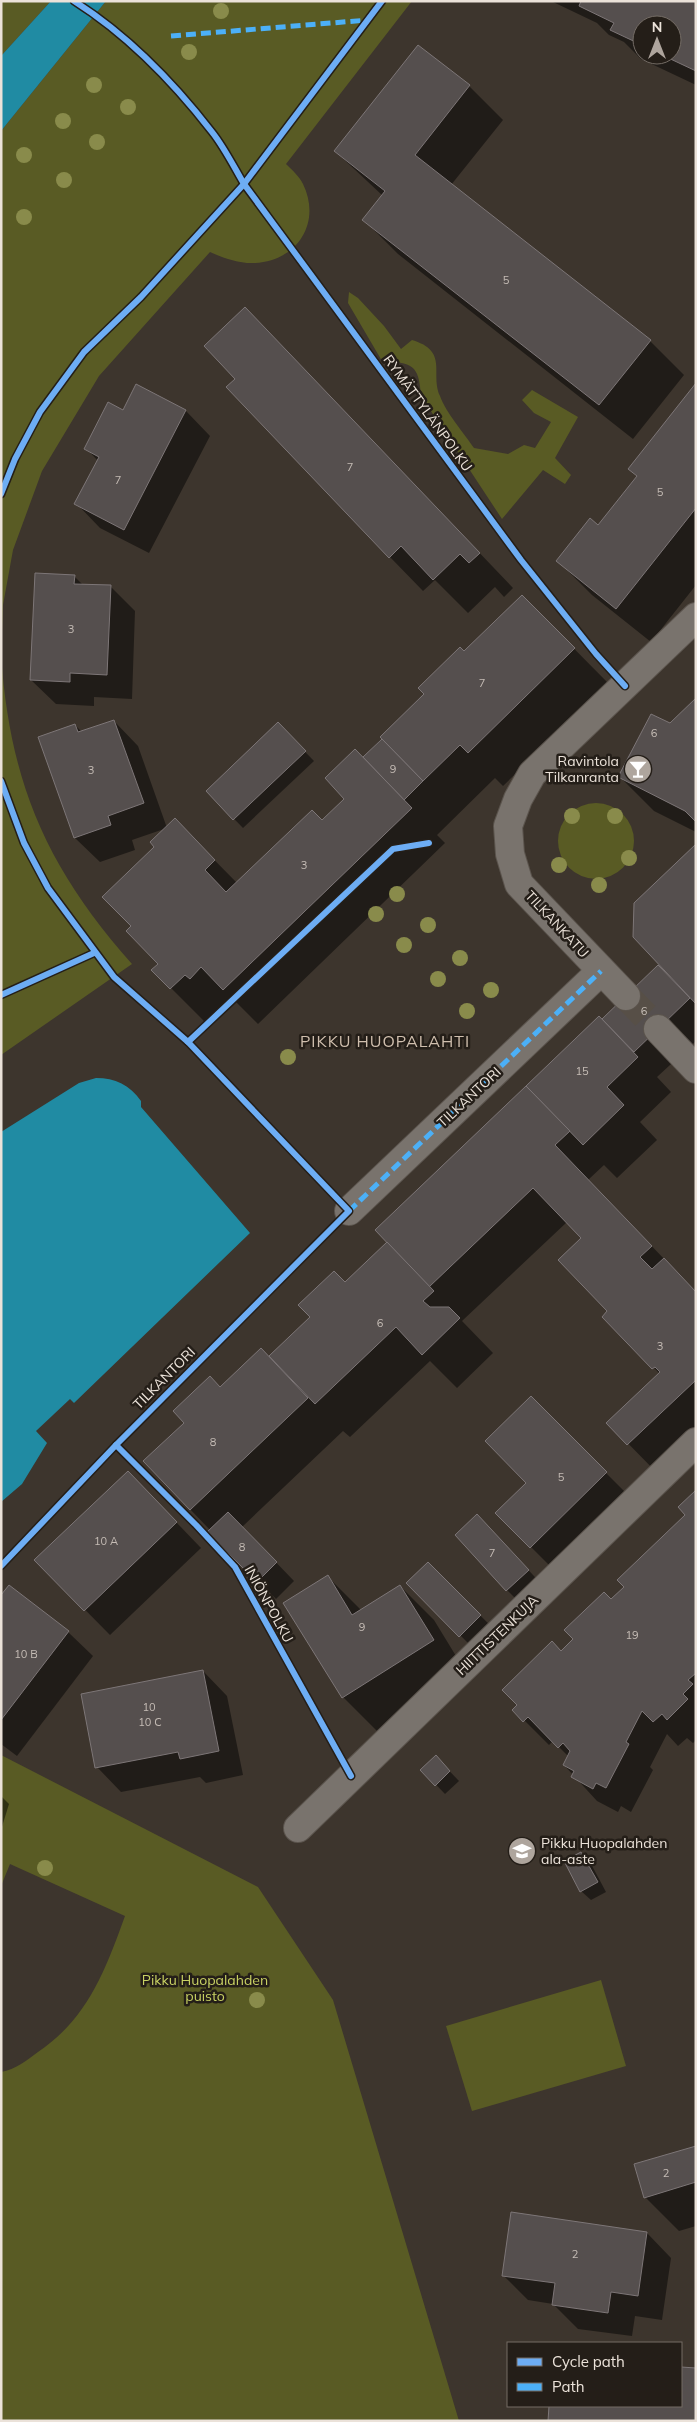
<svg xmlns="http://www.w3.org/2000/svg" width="697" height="2422" font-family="Mulish,sans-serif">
<rect width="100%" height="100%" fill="#3d352d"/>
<!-- green -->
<g fill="#595b24">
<polygon points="1,1 51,1 1,56"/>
<path d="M 106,1 L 412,1 L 286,164 C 292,170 299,176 303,184 C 322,223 297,261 255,263 C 240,264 223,258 210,252 L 99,376 L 42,471 L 13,550 L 3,605 L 1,655 L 1,131 Z"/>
<path d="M 349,292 L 358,298 L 384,326 L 401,349 L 412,340 C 449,351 430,373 440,396 C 446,413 464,433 474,448 L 508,454 L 524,445 L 535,448 L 551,422 L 534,413 L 522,400 L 532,390 L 578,417 L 555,458 L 571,475 L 565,484 L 543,470 L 502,519 L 421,396 C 419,364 412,363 382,361 L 348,303 Z"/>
<path d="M 1,655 C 10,784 47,868 132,964 L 1,1055 Z"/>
<circle cx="596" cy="841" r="38"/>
<path d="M 1,1755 L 258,1887 L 333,2000 L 459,2421 L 1,2421 L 1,2072 C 16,2069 26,2061 38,2052 C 88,2018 105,1971 125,1916 L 10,1864 L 1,1886 Z"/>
<polygon points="601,1980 626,2066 472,2111 446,2026"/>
</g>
<!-- water -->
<g fill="#208ba3">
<polygon points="51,1 106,1 1,131 1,56"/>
<path d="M 96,1078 C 115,1078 130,1085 141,1101 L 141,1107 L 250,1233 L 74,1403 L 70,1399 L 36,1431 L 47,1443 L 22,1484 L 1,1502 L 1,1132 L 79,1083 Z"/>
</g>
<!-- shadow -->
<g fill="#0007" fill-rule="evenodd">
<path d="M 551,1 L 696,1 L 696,85 L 641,59 L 624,42 L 609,35 L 597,23 ZM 642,25 L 672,25 L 672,55 L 642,55 Z"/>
<polygon points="469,86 503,120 451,185 650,341 684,375 633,439 398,254 364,220 383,196 335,151"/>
<polygon points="279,343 513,588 504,597 495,587 468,613 435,580 423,591 390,557"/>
<polygon points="696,385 696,585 651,642 592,595 558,561 598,527 638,477 630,469"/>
<polygon points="137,386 186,411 210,436 149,553 100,528 76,503 98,461 86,448 123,412"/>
<polygon points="74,576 84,586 111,587 135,611 132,699 94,697 94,706 56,704 31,680"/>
<polygon points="522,596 608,683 503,786 495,778 437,835 445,843 258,1024 235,1001 224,1012 220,1008 205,1022 153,970 159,964 133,926 156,847 167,828 132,840 135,850 100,862 75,838 40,738 75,725 82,732 114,721 138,746 167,828 175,820 237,883 322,822 346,799 363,758 464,653"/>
<polygon points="696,700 696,832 654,811 620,777"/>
<polygon points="278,724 314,761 243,828 207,791"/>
<polygon points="696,846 696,1041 657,1077 671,1092 640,1122 657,1140 617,1178 604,1165 588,1180 696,1292 696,1446 662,1478 608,1423 660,1374 604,1317 609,1311 583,1238 567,1222 462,1321 493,1353 457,1388 430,1361 350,1437 343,1431 242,1527 294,1581 276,1599 144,1461 220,1389 269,1358 311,1317 388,1242 602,1021 658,967 670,978 671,977"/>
<polygon points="531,1398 640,1507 565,1581 497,1513 528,1483"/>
<polygon points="696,1491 696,1740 693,1743 687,1738 678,1746 667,1734 650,1767 653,1770 631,1812 621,1806 618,1812 597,1801 564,1765 569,1757 553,1741 549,1745 514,1710 561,1652 625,1587 687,1515"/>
<polygon points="152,1497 201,1548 110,1635 36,1560"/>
<polygon points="495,1534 546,1589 525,1608 507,1590"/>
<polygon points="428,1564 498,1633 478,1653 408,1583"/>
<polygon points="328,1577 361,1610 400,1586 434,1620 467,1674 377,1731 343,1697"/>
<polygon points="1,1598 68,1632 93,1656 17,1756 1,1744"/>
<polygon points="203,1671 227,1696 243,1775 206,1783 200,1777 121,1792 97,1767"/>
<polygon points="436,1757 459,1781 445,1794 422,1770"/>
<polygon points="1,1796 9,1804 1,1830"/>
<polygon points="581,1853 590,1862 606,1892 591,1900 581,1891"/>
<polygon points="696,2147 696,2226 679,2231 645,2197"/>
<polygon points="512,2214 647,2233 671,2258 662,2320 635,2316 632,2336 578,2329 553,2304 528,2300 504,2276"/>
<polygon points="681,2368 696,2369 696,2421 549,2421 550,2406 681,2406"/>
</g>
<!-- building -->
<g fill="#554f4e" stroke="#7d7677">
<polygon points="581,1 696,1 696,71 662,55 672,55 672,25 642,25 642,45 610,30 614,23 579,6"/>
<polygon points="418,45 470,85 415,155 651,340 599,405 362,220 385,191 334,151"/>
<polygon points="245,307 480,553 469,563 460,554 433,580 401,546 389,558 226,387 235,379 204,346"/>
<polygon points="696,383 696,508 616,609 556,561 590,518 598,525 637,476 628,469"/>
<polygon points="136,384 186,410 124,530 74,504 99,457 84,449 108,402 123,410"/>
<polygon points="35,573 75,575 74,584 111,585 107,675 70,673 70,682 30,680"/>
<polygon points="522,595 575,648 468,753 460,745 423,781 380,737 424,694 418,688 460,647 464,651"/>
<polygon points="696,698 696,822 685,811 618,777 651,714 670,723"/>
<polygon points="114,720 144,803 108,816 111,825 74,838 38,737 75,724 78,732"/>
<polygon points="278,722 306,751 233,820 206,791"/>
<polygon points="382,739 423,781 404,800 363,757"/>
<polygon points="355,749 412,808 223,990 201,967 190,979 185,975 170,989 151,970 158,964 126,931 131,926 102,897 154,847 150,842 175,818 215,860 205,870 226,892 312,810 322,820 344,799 325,778"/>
<polygon points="696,844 696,1004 633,937 634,903"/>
<polygon points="658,965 690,998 634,1052 602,1019"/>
<polygon points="599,1016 638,1057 607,1087 624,1105 583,1145 526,1086"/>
<polygon points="526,1086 570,1131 555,1145 652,1246 640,1257 652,1269 664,1258 696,1292 696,1380 627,1445 606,1423 660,1372 655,1367 652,1369 602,1317 607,1311 558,1260 581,1238 533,1188 429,1287 375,1230"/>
<polygon points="387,1242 434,1291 423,1301 430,1307 449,1307 460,1318 422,1355 396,1327 315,1404 269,1356 310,1317 298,1305 334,1271 345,1282"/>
<polygon points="261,1348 308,1398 190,1510 143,1461 184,1423 173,1411 210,1376 220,1387"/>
<polygon points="531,1396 607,1472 530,1548 495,1513 526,1483 485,1441"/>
<polygon points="128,1471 177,1522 84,1611 34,1560"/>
<polygon points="696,1490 696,1673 688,1680 693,1684 683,1694 688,1699 667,1720 662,1714 653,1722 642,1711 626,1742 629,1744 606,1788 596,1783 593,1789 571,1777 574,1771 563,1765 570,1751 563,1743 558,1748 528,1717 523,1722 512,1710 517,1705 502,1690 552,1641 561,1651 573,1639 564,1630 604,1592 611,1599 624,1587 617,1580 685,1515 678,1507"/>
<polygon points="228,1512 277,1562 257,1582 207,1532"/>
<polygon points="477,1514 529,1570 506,1591 455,1535"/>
<polygon points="428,1562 481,1615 459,1637 406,1583"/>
<polygon points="328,1575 352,1615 400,1585 434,1640 342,1698 283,1603"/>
<polygon points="9,1585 69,1631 1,1720 1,1595"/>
<polygon points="203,1670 219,1751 180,1759 178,1752 95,1768 81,1694"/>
<polygon points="436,1755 450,1771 435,1786 420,1770"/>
<polygon points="581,1852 598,1882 580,1892 564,1861"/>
<polygon points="696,2146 696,2182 644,2198 634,2164"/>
<polygon points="511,2212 647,2232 638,2296 611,2292 608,2313 552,2305 555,2283 502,2276"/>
<polygon points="681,2367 696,2368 696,2421 548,2421 549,2406 681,2406"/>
</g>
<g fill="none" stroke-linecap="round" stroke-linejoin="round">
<!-- minor-tunnel -->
<polyline stroke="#574f47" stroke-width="28" stroke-dasharray="28 14" stroke-linecap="butt" points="626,996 658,1029"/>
<!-- pedestrian casing -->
<g stroke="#5b544d" stroke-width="30">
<polyline id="pedestrian" points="349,1211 601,971"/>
</g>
<!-- minor casing -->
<g stroke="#5b544d" stroke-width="30">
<g id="minor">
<polyline points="626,996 519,884 510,854 508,826 518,799 532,774 696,617"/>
<polyline points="658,1029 696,1069"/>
<polyline points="298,1828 696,1442"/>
</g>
</g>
<!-- pedestrian -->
<use href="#pedestrian" stroke="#79736d" stroke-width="28"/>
<!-- minor -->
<use href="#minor" stroke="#79736d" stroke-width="28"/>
<!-- quiet -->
<g stroke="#4cb0f7" stroke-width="5" stroke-dasharray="10 5" stroke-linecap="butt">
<polyline points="171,36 368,20"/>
<polyline points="349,1211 601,971"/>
</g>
<!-- cycleway casing -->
<g stroke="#241e18" stroke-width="9">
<g id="cycleway">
<path d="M 74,1 C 126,34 174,83 212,132 C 224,147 234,167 244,184 L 521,560 L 596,654 L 625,686"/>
<polyline points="1,494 15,459 40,412 84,352 141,297 244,184 382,1"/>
<polyline points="1,781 24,843 48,888 114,977 188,1042 349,1211 116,1445 1,1566"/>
<polyline points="1,995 94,953"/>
<polyline points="188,1042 393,849 429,843"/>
<polyline points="116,1445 196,1525 235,1567 351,1776"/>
</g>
</g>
<!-- cycleway -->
<use href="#cycleway" stroke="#6dadf4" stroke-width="6"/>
</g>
<!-- trees -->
<g fill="#898b4b">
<circle cx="221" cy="11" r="8"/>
<circle cx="189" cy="52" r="8"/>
<circle cx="94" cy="85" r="8"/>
<circle cx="128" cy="107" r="8"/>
<circle cx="63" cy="121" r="8"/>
<circle cx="97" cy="142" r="8"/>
<circle cx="24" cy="155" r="8"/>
<circle cx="64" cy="180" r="8"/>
<circle cx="24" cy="217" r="8"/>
<circle cx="572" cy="816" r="8"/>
<circle cx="615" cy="816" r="8"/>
<circle cx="629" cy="858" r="8"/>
<circle cx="559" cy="865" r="8"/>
<circle cx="599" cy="885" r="8"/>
<circle cx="397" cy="894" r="8"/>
<circle cx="376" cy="914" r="8"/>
<circle cx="428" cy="925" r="8"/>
<circle cx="404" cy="945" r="8"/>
<circle cx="460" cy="958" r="8"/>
<circle cx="438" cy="979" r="8"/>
<circle cx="491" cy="990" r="8"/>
<circle cx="467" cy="1011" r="8"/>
<circle cx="288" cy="1057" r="8"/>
<circle cx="45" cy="1868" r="8"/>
<circle cx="257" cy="2000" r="8"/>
</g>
<!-- icons -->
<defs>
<g id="bar-disc" transform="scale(1.4375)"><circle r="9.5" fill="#aea59d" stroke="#241e18"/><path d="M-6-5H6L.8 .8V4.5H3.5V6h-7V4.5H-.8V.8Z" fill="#fff"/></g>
<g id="school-disc" transform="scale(1.4375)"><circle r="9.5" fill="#aea59d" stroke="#241e18"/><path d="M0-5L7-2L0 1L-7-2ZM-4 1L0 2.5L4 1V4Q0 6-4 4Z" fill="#fff"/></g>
</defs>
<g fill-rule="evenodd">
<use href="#bar-disc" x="638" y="769"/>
<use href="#school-disc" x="522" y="1851"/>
</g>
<g text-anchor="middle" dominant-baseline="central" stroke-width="5" stroke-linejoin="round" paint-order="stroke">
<!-- number labels -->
<g font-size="11" fill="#c6bdb6">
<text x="506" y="280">5</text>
<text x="350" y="467">7</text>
<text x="118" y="480">7</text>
<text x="660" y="492">5</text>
<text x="71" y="629">3</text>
<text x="482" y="683">7</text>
<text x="654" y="733">6</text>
<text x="393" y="769">9</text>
<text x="91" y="770">3</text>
<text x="304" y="865">3</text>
<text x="644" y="1011">6</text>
<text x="582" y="1071">15</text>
<text x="380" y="1323">6</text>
<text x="660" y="1346">3</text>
<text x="213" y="1442">8</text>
<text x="561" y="1477">5</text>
<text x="106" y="1541">10 A</text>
<text x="242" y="1547">8</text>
<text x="492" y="1553">7</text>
<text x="362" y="1627">9</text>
<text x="632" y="1635">19</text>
<text x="26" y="1654">10 B</text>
<text x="149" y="1707">10</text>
<text x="150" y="1722">10 C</text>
<text x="666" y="2173">2</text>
<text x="575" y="2254">2</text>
</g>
<!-- street labels -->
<g font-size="14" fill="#ebe2d9" stroke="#241e18">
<text transform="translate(428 413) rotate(54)">RYMÄTTYLÄNPOLKU</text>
<text transform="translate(557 924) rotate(47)">TILKANKATU</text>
<text transform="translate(469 1097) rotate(-43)">TILKANTORI</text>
<text transform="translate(164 1378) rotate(-45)">TILKANTORI</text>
<text transform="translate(269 1604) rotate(61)">INIÖNPOLKU</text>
<text transform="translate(497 1635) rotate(-44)">HIITTISTENKUJA</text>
</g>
<!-- poi labels -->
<g font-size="14" fill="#ebe2d9" stroke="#241e18" text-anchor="end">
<text x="619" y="761">Ravintola<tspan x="619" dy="16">Tilkanranta</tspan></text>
<text x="541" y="1843" text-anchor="start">Pikku Huopalahden<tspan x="541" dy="16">ala-aste</tspan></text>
</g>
<!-- park labels -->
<g font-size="14" fill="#c8d163" stroke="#241e18">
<text x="205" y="1980">Pikku Huopalahden<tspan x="205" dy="16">puisto</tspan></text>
</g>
<!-- quarter labels -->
<g font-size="16" letter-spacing="1" fill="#d0bfae" stroke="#241e18">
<text x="385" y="1041">PIKKU HUOPALAHTI</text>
</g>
</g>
<!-- border -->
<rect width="697" height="2422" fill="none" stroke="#ebe2d9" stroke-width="5"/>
<!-- legend -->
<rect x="507" y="2342" width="175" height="65" fill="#241e18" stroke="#746c65"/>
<rect x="517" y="2358" width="25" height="8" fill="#6dadf4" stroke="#746c65"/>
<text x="552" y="2367" font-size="15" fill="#ebe2d9">Cycle path</text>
<rect x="517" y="2383" width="25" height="8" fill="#4cb0f7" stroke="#746c65"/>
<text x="552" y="2392" font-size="15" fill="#ebe2d9">Path</text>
<!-- north arrow -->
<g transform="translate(657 40)"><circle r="24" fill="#241e18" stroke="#746c65"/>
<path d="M0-4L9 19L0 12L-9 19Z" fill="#aea59d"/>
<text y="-8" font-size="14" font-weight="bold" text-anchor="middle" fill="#ebe2d9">N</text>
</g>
</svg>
